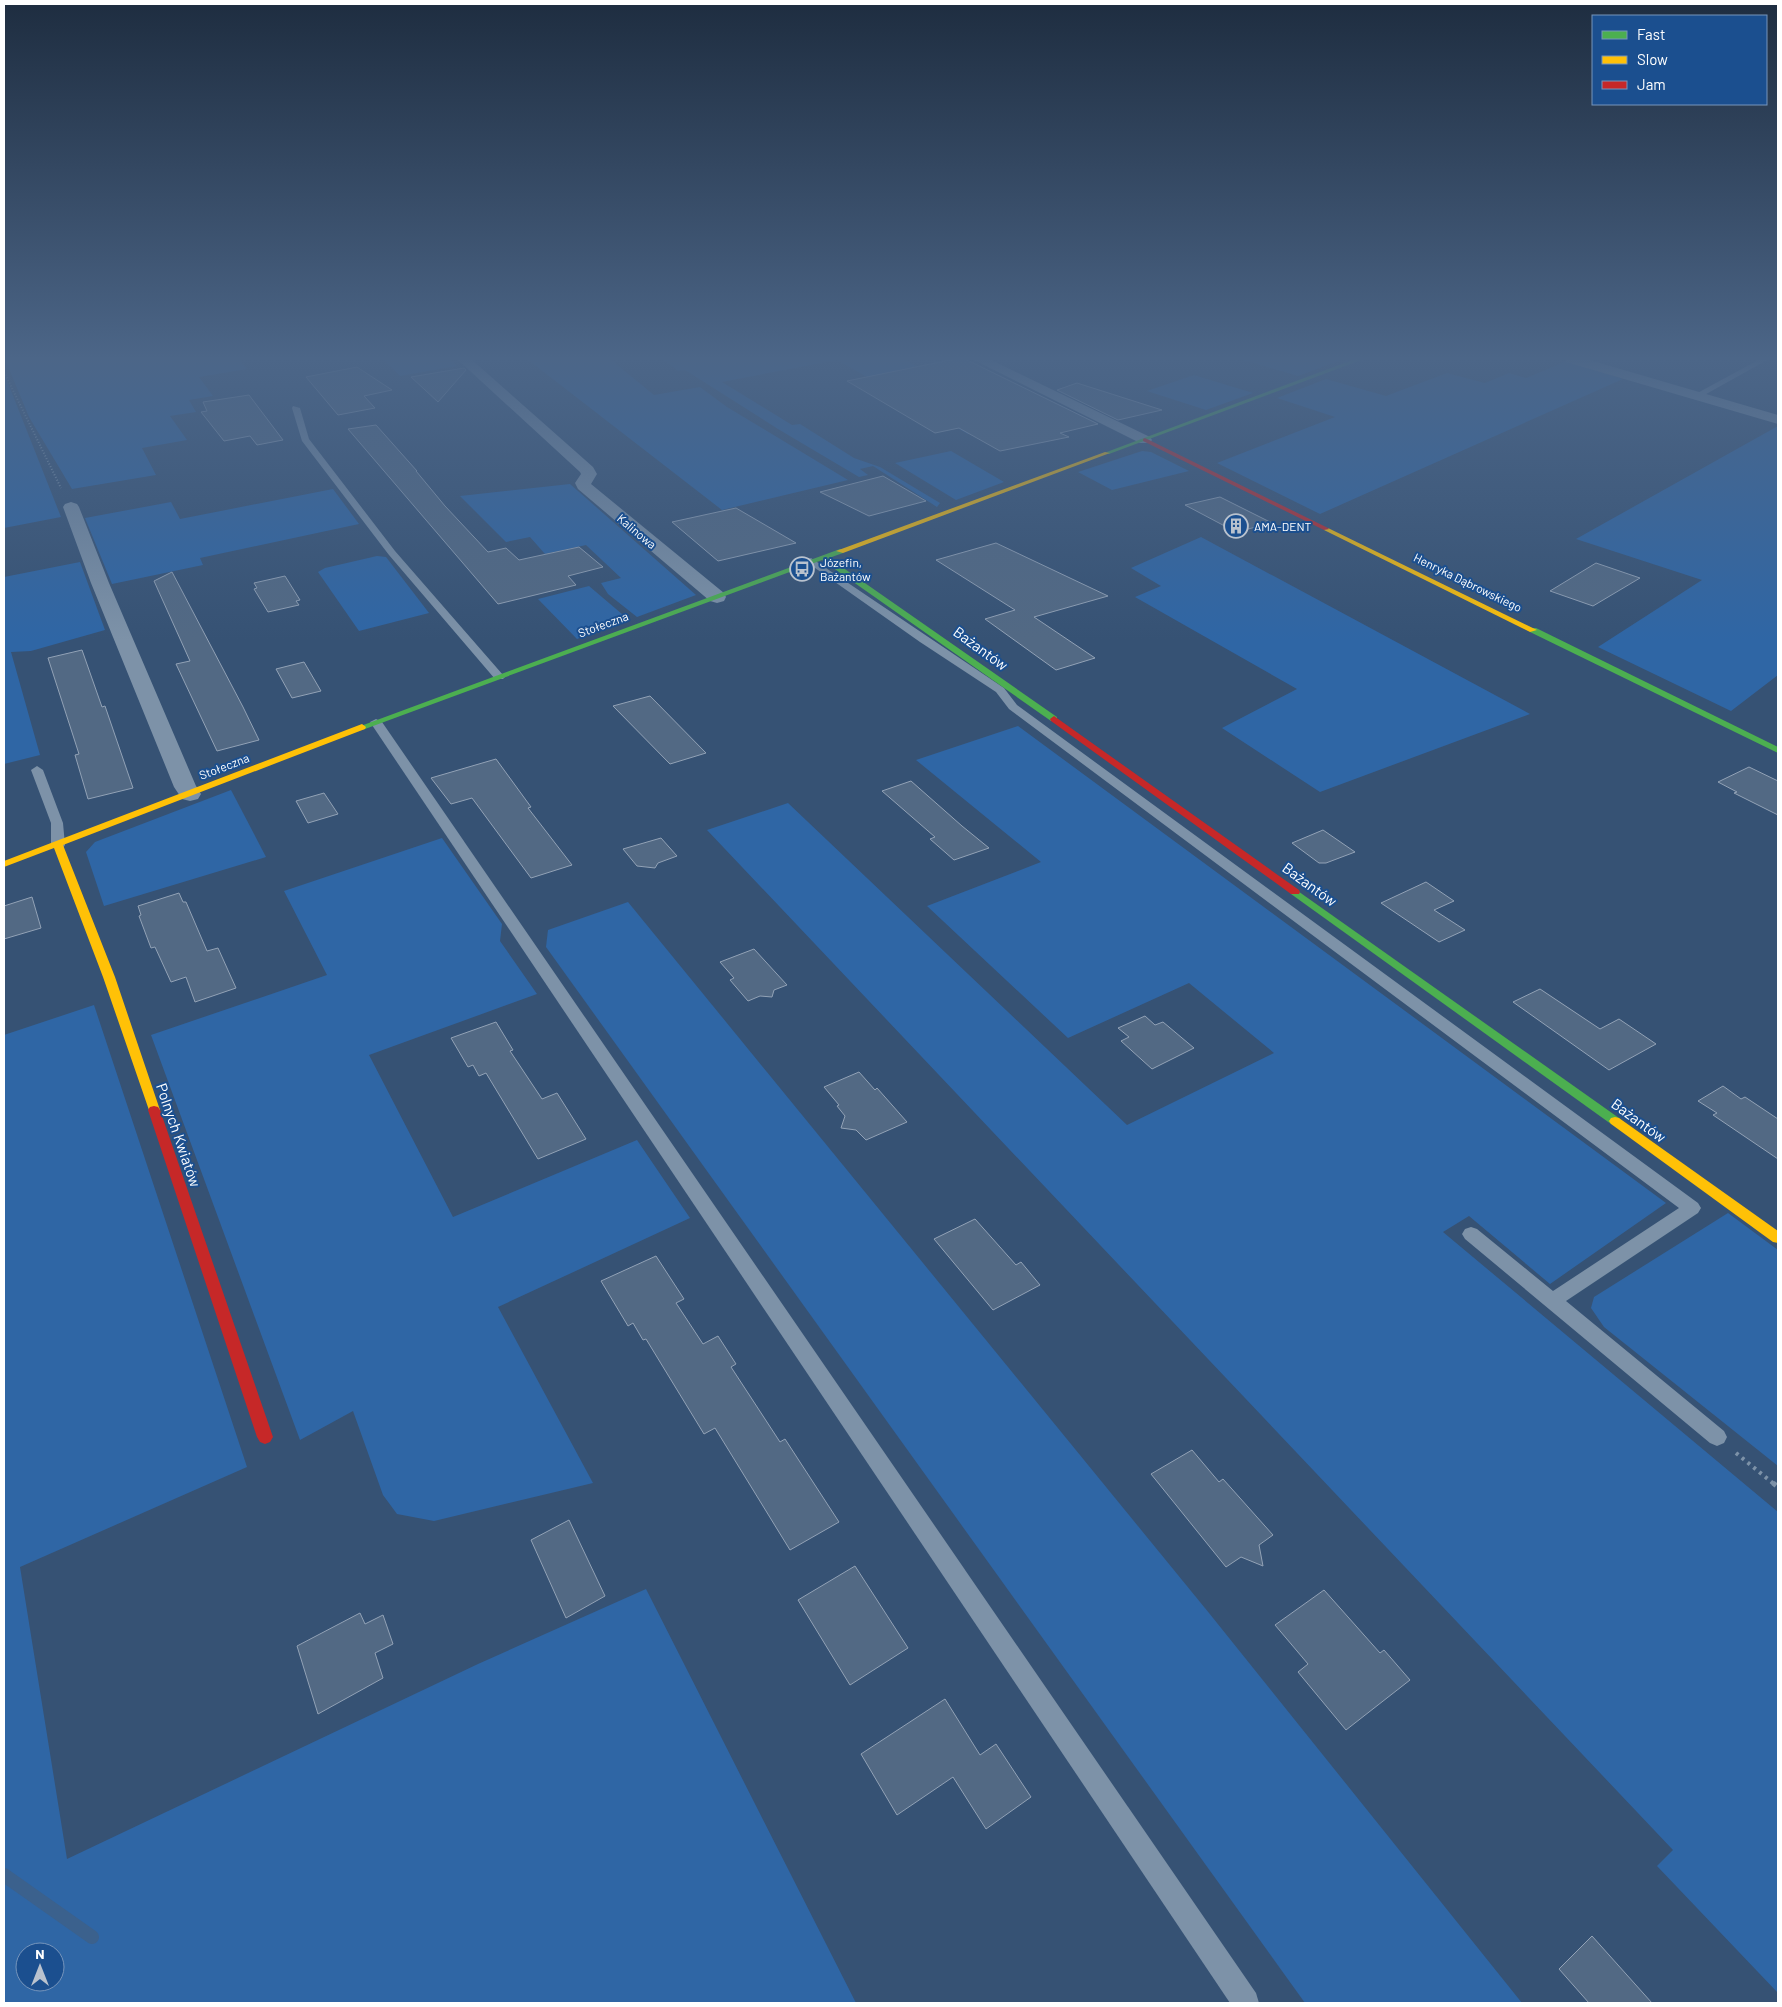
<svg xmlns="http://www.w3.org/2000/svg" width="1782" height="2007" font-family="Barlow,sans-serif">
<rect width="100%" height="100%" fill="#365274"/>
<!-- green -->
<g fill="#2f66a5" fill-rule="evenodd">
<polygon points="5,359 239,359 247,369 199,377 213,396 189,400 196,412 170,416 187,440 142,448 156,475 72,489 29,417"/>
<polygon points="383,359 450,359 457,366 400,376"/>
<polygon points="527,359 610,359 654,395 700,387 727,407 848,480 722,510"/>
<polygon points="663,359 903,359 1026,422 968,434 837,360 722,382 792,425 800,424 854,458 880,467 940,503 937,507 873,466 860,469 868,475 859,477 778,429 685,370 678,371"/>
<polygon points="1240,359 1336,359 1341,360 1298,376"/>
<polygon points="1567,361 1623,379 1320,514 1217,463 1335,417 1277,398 1326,379 1386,396 1447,373 1485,383 1509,373 1526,378"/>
<polygon points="4,373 61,517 4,528"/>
<polygon points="1194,375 1253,393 1206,410 1147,391"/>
<polygon points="1778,426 1778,675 1731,711 1598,647 1702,580 1576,539"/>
<polygon points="951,451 1004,482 956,500 895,463"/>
<polygon points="1142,451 1151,452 1189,471 1112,490 1078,472"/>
<polygon points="570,484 696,595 637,617 608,594 601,583 621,578 586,545 545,554 530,537 506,542 460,496"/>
<polygon points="333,489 359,524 200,558 203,565 112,584 85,518 171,502 180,519"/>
<polygon points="1201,537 1530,714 1320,792 1222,728 1297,689 1135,597 1161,586 1131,568"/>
<polygon points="377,556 386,557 429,613 359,631 318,572 325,568"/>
<polygon points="80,562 105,630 31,651 11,652 40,755 4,764 4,577"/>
<polygon points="589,586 629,620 577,639 538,599"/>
<polygon points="1018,726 1666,1203 1550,1284 1469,1216 1443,1232 1778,1512 1778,1993 1657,1866 1673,1850 707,830 788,803 1127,1125 1274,1053 1189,983 1068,1038 927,906 1041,862 916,760"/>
<polygon points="231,790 266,857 104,906 86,852 95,842"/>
<polygon points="442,838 502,924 500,941 537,994 369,1055 453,1217 637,1140 690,1218 498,1307 593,1483 434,1521 397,1514 383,1495 353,1411 300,1440 151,1035 327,975 284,891"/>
<polygon points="628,902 1209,1613 1522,2003 1305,2003 546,947 548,930"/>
<path d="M 94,1005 L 247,1467 L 20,1567 L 67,1859 L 478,1664 L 646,1589 L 856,2003 L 4,2003 L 4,1035 ZM 25,1952 L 55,1952 L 55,1982 L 25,1982 Z"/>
<polygon points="1728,1213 1778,1250 1778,1466 1604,1327 1591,1308 1594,1297"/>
</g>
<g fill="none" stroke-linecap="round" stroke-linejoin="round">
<!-- stream -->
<polyline stroke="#3b618d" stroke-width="14" points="4,1875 92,1937"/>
</g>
<!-- building -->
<g fill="#526984" stroke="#92a2b6">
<polygon points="955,359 965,359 1098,424 1060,433 1069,437 1000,451 959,428 935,433 847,381"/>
<polygon points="357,367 392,390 364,396 375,408 338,415 306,377"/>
<polygon points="464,368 466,370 438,402 411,377"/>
<polygon points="1077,383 1162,410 1118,420 1057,390"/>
<polygon points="249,395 283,440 257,445 250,436 224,441 201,412 207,411 203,402"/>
<polygon points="376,425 417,471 416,471 445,506 488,552 506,548 519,560 579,547 603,567 568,576 576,585 498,604 348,429"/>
<polygon points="883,476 926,501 869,516 820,492"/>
<polygon points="1220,497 1272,523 1236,532 1185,505"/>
<polygon points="736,508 796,543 718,561 672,522"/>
<polygon points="996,543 1108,596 1034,617 1095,658 1056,670 985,619 1015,610 936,560"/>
<polygon points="1596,563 1640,578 1593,606 1550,591"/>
<polygon points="172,572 243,707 259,740 217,751 176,664 190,661 154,581"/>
<polygon points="285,576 300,600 296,601 299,605 268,612 254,589 257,588 254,583"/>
<polygon points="82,650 102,707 105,706 133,788 88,799 75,755 79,754 48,658"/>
<polygon points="304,662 321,691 292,698 276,669"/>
<polygon points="650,696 706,753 670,764 613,706"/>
<polygon points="496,759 531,807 528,808 572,865 531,878 472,798 451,804 431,778"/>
<polygon points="1749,767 1778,781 1778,815 1734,793 1737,792 1718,782"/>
<polygon points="911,781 962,826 989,848 954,860 930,839 935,837 882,791"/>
<polygon points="324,793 338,814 308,823 296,801"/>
<polygon points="1323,830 1355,852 1326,863 1319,863 1292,843"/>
<polygon points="661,838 677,856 658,863 655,868 637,866 623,849"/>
<polygon points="1426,882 1454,901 1434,910 1465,930 1439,942 1381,903"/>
<polygon points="179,893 183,902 186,902 207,951 218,948 236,988 195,1002 186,977 171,982 155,947 151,948 139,916 141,915 138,906"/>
<polygon points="32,897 41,928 4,939 4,906"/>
<polygon points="754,949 787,985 774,990 772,997 760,996 748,1001 730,980 734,978 720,962"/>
<polygon points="1540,989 1600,1029 1619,1019 1656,1044 1609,1070 1513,1002"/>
<polygon points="1145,1016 1155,1025 1163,1022 1194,1048 1152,1069 1121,1041 1129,1037 1118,1028"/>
<polygon points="496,1022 513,1050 510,1051 542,1099 557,1093 586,1139 538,1159 486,1073 479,1076 473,1065 468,1067 451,1038"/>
<polygon points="859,1072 875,1090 877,1088 907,1122 866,1140 856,1130 841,1128 845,1116 837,1106 839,1105 824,1087"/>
<polygon points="1723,1086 1741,1099 1745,1097 1778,1119 1778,1159 1713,1115 1717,1113 1698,1101"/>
<polygon points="975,1219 1016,1265 1021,1262 1040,1285 993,1310 934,1239"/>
<polygon points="656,1256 684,1299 676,1303 703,1344 718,1336 736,1364 731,1367 780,1442 785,1439 839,1522 790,1550 715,1428 704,1434 646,1339 643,1340 633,1323 628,1326 601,1281"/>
<polygon points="1192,1450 1219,1482 1223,1479 1273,1535 1259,1545 1263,1566 1241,1557 1226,1567 1151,1474"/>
<polygon points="569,1520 605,1596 566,1618 531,1540"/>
<polygon points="855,1566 908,1648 850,1685 798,1600"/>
<polygon points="1324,1590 1380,1653 1384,1650 1410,1680 1346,1730 1298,1672 1308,1664 1275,1625"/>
<polygon points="360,1613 365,1624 383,1615 393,1644 375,1653 383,1678 318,1714 297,1646"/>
<polygon points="945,1699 980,1755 996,1744 1031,1797 986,1829 953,1777 897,1815 861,1754"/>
<polygon points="1592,1936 1652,2003 1589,2003 1559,1969"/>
</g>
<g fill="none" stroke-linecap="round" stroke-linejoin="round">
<!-- path-far2 -->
<polyline stroke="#7d92a8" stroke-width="2" stroke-dasharray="1 2" stroke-linecap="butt" points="4,372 61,488"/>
<!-- path-far1 -->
<polyline stroke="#7d92a8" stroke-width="4" stroke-dasharray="3 4.5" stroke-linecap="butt" points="1736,1453 1774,1484"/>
<!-- path -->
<polyline stroke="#7d92a8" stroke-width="5" stroke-dasharray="4 6" stroke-linecap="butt" points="1773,1483 1778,1487"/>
<!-- lane -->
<g fill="#7d92a8" fill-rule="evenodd">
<polygon points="1760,359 1769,359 1699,398 1692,396"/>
<polygon points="293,406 300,408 309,439 395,551 503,675 505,677 503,679 495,679 389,555 302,441 292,408"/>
<polygon points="811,558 1004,688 1017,705 1698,1203 1701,1208 1698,1213 1566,1301 1724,1431 1727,1437 1724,1443 1717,1446 1710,1443 1465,1239 1462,1234 1465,1229 1471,1227 1477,1229 1553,1291 1679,1208 1009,709 996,692 920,642 808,563 808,559"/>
<polygon points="376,719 382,722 1256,1993 1259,2003 1230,2003 370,722"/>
<polygon points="37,766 43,770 63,823 65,845 63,848 53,848 51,845 51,823 31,770"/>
</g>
<!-- street -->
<g fill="#7d92a8" fill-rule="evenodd">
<polygon points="457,359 471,359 593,467 597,474 591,484 724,593 726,597 724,601 717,603 710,601 578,489 575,483 581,474 580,472"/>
<polygon points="972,359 989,359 1150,437 1152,440 1150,443 1140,443"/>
<polygon points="1565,359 1586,359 1778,415 1778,424 1566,362"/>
<polygon points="71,502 77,504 79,507 109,583 196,786 201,794 198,799 190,801 182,799 174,787 91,583 63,507 65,504"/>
</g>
<!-- fast -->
<g fill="#4caf50" fill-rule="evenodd">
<polygon points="1355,359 1364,359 1109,454 1104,453"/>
<polygon points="840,549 843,549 843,553 829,558 1057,717 1057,721 1051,721 822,560 365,729 362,730 358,727"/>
<polygon points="1530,628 1536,628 1778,747 1778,753 1530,632"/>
<polygon points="1295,889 1619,1118 1621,1121 1619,1124 1611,1124 1291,894 1290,892"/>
</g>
<!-- slow -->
<g fill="#ffc107" fill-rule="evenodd">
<polygon points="1105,452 1110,453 843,553 836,551"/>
<polygon points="1324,528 1328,528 1537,630 1530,632 1324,530"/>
<polygon points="362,724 366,727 365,729 63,845 115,977 160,1110 158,1113 150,1113 103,977 54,848 4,867 4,861"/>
<polygon points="1615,1117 1619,1118 1778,1231 1778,1243 1773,1242 1611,1124 1609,1121 1611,1118"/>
</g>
<!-- jam -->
<g fill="#c62828" fill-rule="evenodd">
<polygon points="1145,438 1328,528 1329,529 1324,530 1143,441 1143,439"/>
<polygon points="1054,716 1299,890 1300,892 1299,894 1291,894 1051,721 1050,719"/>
<polygon points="154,1106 158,1107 160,1110 273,1437 270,1442 265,1444 260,1442 257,1437 148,1110 150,1107"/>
</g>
</g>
<!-- sky -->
<linearGradient id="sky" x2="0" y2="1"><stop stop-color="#1e2d40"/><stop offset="0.56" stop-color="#4c6688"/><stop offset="1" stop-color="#4c6688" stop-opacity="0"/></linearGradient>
<rect width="1782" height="640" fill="url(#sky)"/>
<!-- icons -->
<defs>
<g id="building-ring" transform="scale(1.25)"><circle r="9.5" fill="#1b4f8f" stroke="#b9c2ce" stroke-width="1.5"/><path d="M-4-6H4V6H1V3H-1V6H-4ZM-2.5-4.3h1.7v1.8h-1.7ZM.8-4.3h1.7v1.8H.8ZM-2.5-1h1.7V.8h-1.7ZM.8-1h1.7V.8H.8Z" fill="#b9c2ce"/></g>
<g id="bus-ring" transform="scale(1.25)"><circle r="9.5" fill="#1b4f8f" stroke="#b9c2ce" stroke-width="1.5"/><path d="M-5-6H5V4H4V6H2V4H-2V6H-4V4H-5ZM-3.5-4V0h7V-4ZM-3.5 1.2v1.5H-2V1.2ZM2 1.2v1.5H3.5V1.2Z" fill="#b9c2ce"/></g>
</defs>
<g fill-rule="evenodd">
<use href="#building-ring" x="1236" y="526"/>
<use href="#bus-ring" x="802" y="569"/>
</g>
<g text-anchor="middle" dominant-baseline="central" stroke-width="4" stroke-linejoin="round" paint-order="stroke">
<!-- far-poi labels -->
<g font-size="12" fill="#fff" stroke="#1b4f8f" text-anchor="start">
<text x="1254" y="526">AMA-DENT</text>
<text x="820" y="562">Józefin,<tspan x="820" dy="14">Bażantów</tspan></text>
</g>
<!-- far-street labels -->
<g font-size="12" fill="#fff" stroke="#1b4f8f">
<text transform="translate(637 531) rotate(40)">Kalinowa</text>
<text transform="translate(1468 582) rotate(26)">Henryka Dąbrowskiego</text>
<text transform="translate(603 624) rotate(-20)">Stołeczna</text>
<text transform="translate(224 766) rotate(-21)">Stołeczna</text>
</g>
<!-- street labels -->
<g font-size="15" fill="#fff" stroke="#1b4f8f">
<text transform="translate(981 648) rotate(36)">Bażantów</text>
<text transform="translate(1310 884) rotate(36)">Bażantów</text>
<text transform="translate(1639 1120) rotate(36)">Bażantów</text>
<text transform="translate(179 1135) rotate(71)">Polnych Kwiatów</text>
</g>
</g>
<!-- border -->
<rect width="1782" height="2007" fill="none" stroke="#ffffff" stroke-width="10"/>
<!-- legend -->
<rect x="1592" y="15" width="175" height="90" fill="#1b4f8f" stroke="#7695bc"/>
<rect x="1602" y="31" width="25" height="8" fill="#4caf50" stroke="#7695bc"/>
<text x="1637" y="40" font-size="15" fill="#ffffff">Fast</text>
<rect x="1602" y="56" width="25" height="8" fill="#ffc107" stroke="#7695bc"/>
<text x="1637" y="65" font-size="15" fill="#ffffff">Slow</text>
<rect x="1602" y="81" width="25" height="8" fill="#c62828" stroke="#7695bc"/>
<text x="1637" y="90" font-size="15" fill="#ffffff">Jam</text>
<!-- north arrow -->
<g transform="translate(40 1967)"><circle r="24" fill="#1b4f8f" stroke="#7695bc"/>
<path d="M0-4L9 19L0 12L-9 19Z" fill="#b9c2ce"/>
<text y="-8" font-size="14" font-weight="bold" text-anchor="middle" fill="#ffffff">N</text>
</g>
</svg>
